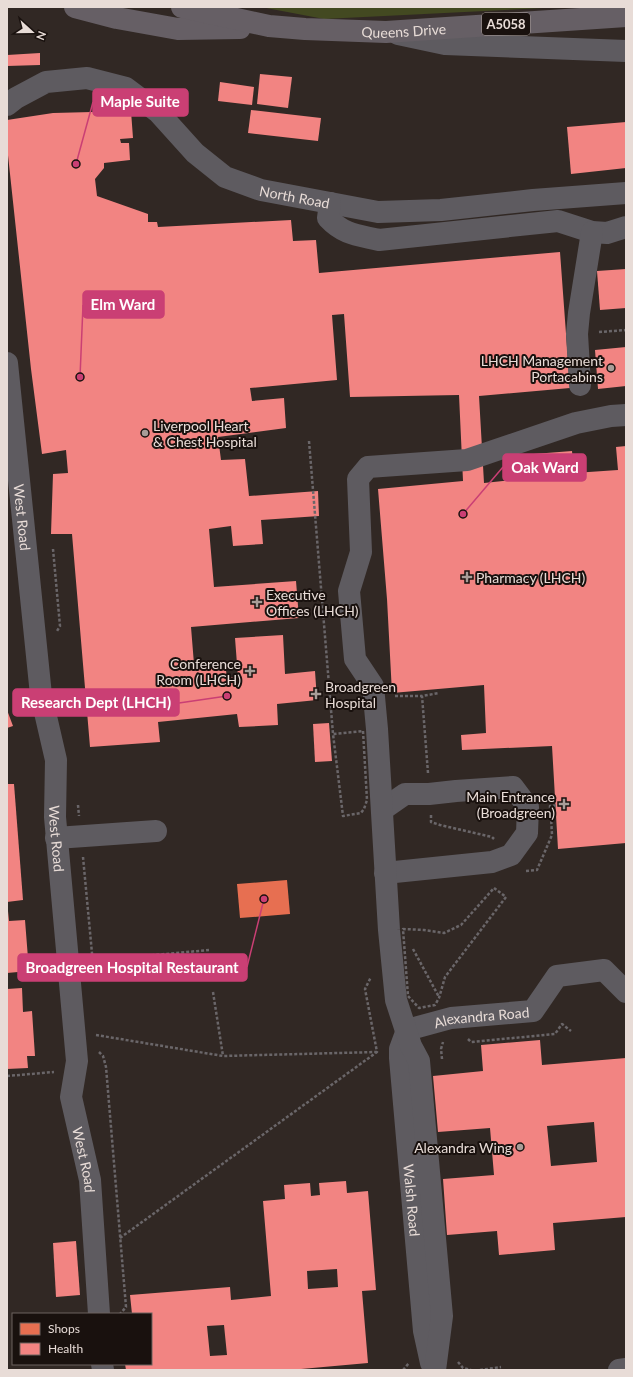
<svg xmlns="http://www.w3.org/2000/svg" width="633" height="1377" font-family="Lato,sans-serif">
<rect width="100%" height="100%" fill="#312824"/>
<!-- green -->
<polygon fill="#434921" points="261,7 563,7 324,19"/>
<!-- shops -->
<polygon fill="#e76f51" points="287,880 290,914 240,918 237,884"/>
<!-- health -->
<g fill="#f28482" fill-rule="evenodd">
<polygon points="40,53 40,65 7,66 7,55"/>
<polygon points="260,74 292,77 288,108 257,104"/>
<polygon points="220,82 254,87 252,105 218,101"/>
<polygon points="251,110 321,118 318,141 248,133"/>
<polygon points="131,111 133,138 120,139 121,143 129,143 130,160 104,163 104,168 95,179 97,196 148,214 148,222 157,222 158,227 291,220 293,241 316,240 319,273 560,252 570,388 479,396 484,483 522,479 521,455 572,451 574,473 618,470 616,447 626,446 626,843 558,849 552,746 462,750 461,735 486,733 484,685 392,693 387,599 378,489 463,481 459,395 350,397 344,314 332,315 337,380 250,388 252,401 284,398 286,428 218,437 221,460 245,459 249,496 318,491 319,516 261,520 263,544 233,546 231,526 209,529 214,587 296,581 299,618 191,627 194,664 225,663 227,678 238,677 235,638 283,635 285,674 315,671 317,700 277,704 278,725 239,727 237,714 158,722 160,742 90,747 72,534 51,534 53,474 68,473 66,450 42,454 31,369 7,146 7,120 53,113"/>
<polygon points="626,122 626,168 571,174 567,127"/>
<polygon points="626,269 626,308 600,310 597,271"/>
<polygon points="626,347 626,386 598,389 595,350"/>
<polygon points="7,710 13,726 7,728"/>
<polygon points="329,723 332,761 315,762 313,724"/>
<polygon points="7,784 14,784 23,900 7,902"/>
<polygon points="7,911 8,911 9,921 25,920 29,971 7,973"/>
<polygon points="22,988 23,1012 32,1011 35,1056 27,1056 28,1068 7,1069 7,989"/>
<path d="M 540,1040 L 542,1065 L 626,1058 L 626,1217 L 553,1223 L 555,1250 L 499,1255 L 497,1231 L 447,1235 L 443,1179 L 494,1175 L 490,1128 L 438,1132 L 433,1076 L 483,1071 L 481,1045 ZM 594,1122 L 597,1162 L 551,1166 L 547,1126 Z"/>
<path d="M 346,1181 L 347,1193 L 368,1191 L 376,1290 L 362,1291 L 368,1363 L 290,1370 L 126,1370 L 125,1364 L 151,1364 L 151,1314 L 132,1314 L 130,1295 L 230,1287 L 231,1300 L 271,1296 L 263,1201 L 285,1199 L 284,1185 L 310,1183 L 311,1196 L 320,1195 L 319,1183 ZM 337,1269 L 338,1287 L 308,1289 L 307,1271 ZM 224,1325 L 227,1355 L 210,1356 L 207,1326 Z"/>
<polygon points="76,1241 80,1295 56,1297 53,1243"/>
</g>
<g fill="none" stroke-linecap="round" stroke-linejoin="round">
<!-- path -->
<g stroke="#6a6669" stroke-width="2.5" stroke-dasharray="3 2" stroke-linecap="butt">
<polyline points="599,332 626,330"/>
<polyline points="309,441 333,734"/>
<polyline points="53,549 60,626 57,631"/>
<polyline points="395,696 422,696"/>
<polygon points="363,731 367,800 364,809 361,813 343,816 333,734"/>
<polyline points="428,773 422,696 439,693"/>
<polyline points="78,805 79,816"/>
<polyline points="550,808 550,806 564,805"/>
<polyline points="431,815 431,822 440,825 492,837 494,839"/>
<polyline points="83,857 93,964"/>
<polyline points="526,871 537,870 552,835 551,817"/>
<polygon points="494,888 506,897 445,977 439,998 435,1005 419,1008 408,996 403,929 424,930 444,933 461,925"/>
<polyline points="413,949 439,997"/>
<polyline points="92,964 133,957 209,950"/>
<polyline points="213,992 223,1056"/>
<polyline points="96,1035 223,1056 377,1052"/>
<polyline points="468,1039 471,1042 555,1034 562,1024 571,1031"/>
<polyline points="99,1052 103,1056 106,1067 126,1307 120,1314"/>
<polyline points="442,1059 441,1049 443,1042"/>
<polyline points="7,1076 54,1072"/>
<polyline points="120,1238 377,1052 365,989 371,977"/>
<polyline points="458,1362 463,1368 471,1370"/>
<polyline points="403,1370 409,1363"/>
<polyline points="480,1370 501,1367"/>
</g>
<!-- minor -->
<g stroke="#5e5b60" stroke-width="22">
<polyline points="398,34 445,44 626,51"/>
<path id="s1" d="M 7,105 L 16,98 L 46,82 L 87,78 L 126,88 L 158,112 L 195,153 L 225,177 L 261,190 L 378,212 L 441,210 L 533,200 L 626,193"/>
<path d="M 330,203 L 328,218 C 344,235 358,235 379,240 L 558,221 L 592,232 L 607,233 L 626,227"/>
<path id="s2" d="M 7,363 L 41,695 L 56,760 L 55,817 L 77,1061 L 71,1097 L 90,1180 L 99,1314"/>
<polyline points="580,385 577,334 579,313 592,232"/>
<polyline points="382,810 405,794 429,794 456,791 513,787 528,807 527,833 511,855 492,862 385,873"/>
<polyline points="56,838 156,831"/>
<path id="s3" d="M 407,1030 L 400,1049 L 400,1058 L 424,1331 L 431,1363"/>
<path id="s4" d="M 407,1030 L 451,1018 L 533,1011 L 557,976 L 604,970 L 626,992"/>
<polyline points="102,1364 103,1370"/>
<polyline points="435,1370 442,1316 419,1061 411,1046 396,1000 389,930 377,729 373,686 355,659 349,591 361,552 358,479 368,467 467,460 576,423 611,416 626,415"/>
<polyline points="619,1370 626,1369"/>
</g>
<!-- highway -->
<g stroke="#665f65" stroke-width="22">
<polyline points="75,7 117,18 178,29 240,28"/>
<path id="s5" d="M 182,7 L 269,26 L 305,29 L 386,32 L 626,16"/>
</g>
</g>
<!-- markers -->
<g fill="#a89d98" stroke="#19110e" stroke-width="1.5">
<circle cx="611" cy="368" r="4"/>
<circle cx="145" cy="433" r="4"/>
<path d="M465 571h4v4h4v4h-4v4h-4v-4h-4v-4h4z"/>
<path d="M255 596h4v4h4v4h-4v4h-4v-4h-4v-4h4z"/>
<path d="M248 665h4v4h4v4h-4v4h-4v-4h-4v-4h4z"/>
<path d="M314 688h4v4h4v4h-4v4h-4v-4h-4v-4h4z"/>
<path d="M562 798h4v4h4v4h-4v4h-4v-4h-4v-4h4z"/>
<circle cx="520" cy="1147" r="4"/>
</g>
<g text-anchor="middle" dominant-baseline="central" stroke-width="4" stroke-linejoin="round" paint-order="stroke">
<!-- shield labels -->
<rect fill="#19110e" stroke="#aa9f9b" stroke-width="1" x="482" y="13" width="48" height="22" rx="3"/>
<g font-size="13" font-weight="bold" fill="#e8dcd7">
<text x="506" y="24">A5058</text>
</g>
<!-- street labels -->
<g font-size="14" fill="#e8dcd7" stroke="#19110e">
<text stroke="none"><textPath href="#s5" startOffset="224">Queens Drive</textPath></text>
<text stroke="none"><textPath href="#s1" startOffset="333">North Road</textPath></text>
<text stroke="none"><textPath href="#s2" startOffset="155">West Road</textPath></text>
<text stroke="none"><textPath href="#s2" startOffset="479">West Road</textPath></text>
<text stroke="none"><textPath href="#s4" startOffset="76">Alexandra Road</textPath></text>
<text stroke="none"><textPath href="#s2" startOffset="803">West Road</textPath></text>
<text stroke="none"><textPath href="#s3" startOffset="172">Walsh Road</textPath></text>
</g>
<!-- poi labels -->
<g font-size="14" fill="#e8dcd7" stroke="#19110e" text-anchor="end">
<text x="603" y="360">LHCH Management<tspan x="603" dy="16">Portacabins</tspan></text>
<text x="153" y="425" text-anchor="start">Liverpool Heart<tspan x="153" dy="16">&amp; Chest Hospital</tspan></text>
<text x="476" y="577" text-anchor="start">Pharmacy (LHCH)</text>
<text x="266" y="594" text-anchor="start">Executive<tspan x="266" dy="16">Offices (LHCH)</tspan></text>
<text x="241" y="663">Conference<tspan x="241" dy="16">Room (LHCH)</tspan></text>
<text x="325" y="686" text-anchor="start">Broadgreen<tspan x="325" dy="16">Hospital</tspan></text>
<text x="555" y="796">Main Entrance<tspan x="555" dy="16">(Broadgreen)</tspan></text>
<text x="512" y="1147">Alexandra Wing</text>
</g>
</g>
<!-- callouts -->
<path fill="none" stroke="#ca3f74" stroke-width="1.5" d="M76 164L93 102M80 377L83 305M463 514L503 467M227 696L179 703M264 899L247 967"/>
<g fill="#ca3f74" stroke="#19110e" stroke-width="1.5">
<circle cx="76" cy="164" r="4"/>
<circle cx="80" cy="377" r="4"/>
<circle cx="463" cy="514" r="4"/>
<circle cx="227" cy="696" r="4"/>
<circle cx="264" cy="899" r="4"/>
</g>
<g fill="#ca3f74" stroke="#ca3f74" stroke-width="1.5">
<rect x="93" y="89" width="95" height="27" rx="4"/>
<rect x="83" y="291" width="81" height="27" rx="4"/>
<rect x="503" y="454" width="83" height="27" rx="4"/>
<rect x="13" y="689" width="166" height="27" rx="4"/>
<rect x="18" y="954" width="229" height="27" rx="4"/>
</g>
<g font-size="15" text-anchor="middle" font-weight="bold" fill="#fff">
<text x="140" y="107">Maple Suite</text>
<text x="123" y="310">Elm Ward</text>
<text x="545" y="473">Oak Ward</text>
<text x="96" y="708">Research Dept (LHCH)</text>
<text x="132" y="973">Broadgreen Hospital Restaurant</text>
</g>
<!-- border -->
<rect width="633" height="1377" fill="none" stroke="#e8dcd7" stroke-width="16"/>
<!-- legend -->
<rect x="12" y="1313" width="140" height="52" fill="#19110e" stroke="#6c625e"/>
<rect x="20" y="1323" width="20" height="12" fill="#e76f51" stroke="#6c625e"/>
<text x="48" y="1333" font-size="12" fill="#e8dcd7">Shops</text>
<rect x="20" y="1343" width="20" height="12" fill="#f28482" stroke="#6c625e"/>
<text x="48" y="1353" font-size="12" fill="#e8dcd7">Health</text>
<!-- north arrow -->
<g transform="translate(32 32) rotate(111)" stroke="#19110e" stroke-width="3" paint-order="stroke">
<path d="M0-3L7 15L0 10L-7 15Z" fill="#e8dcd7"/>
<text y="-6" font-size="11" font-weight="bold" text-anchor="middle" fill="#e8dcd7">N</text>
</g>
</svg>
